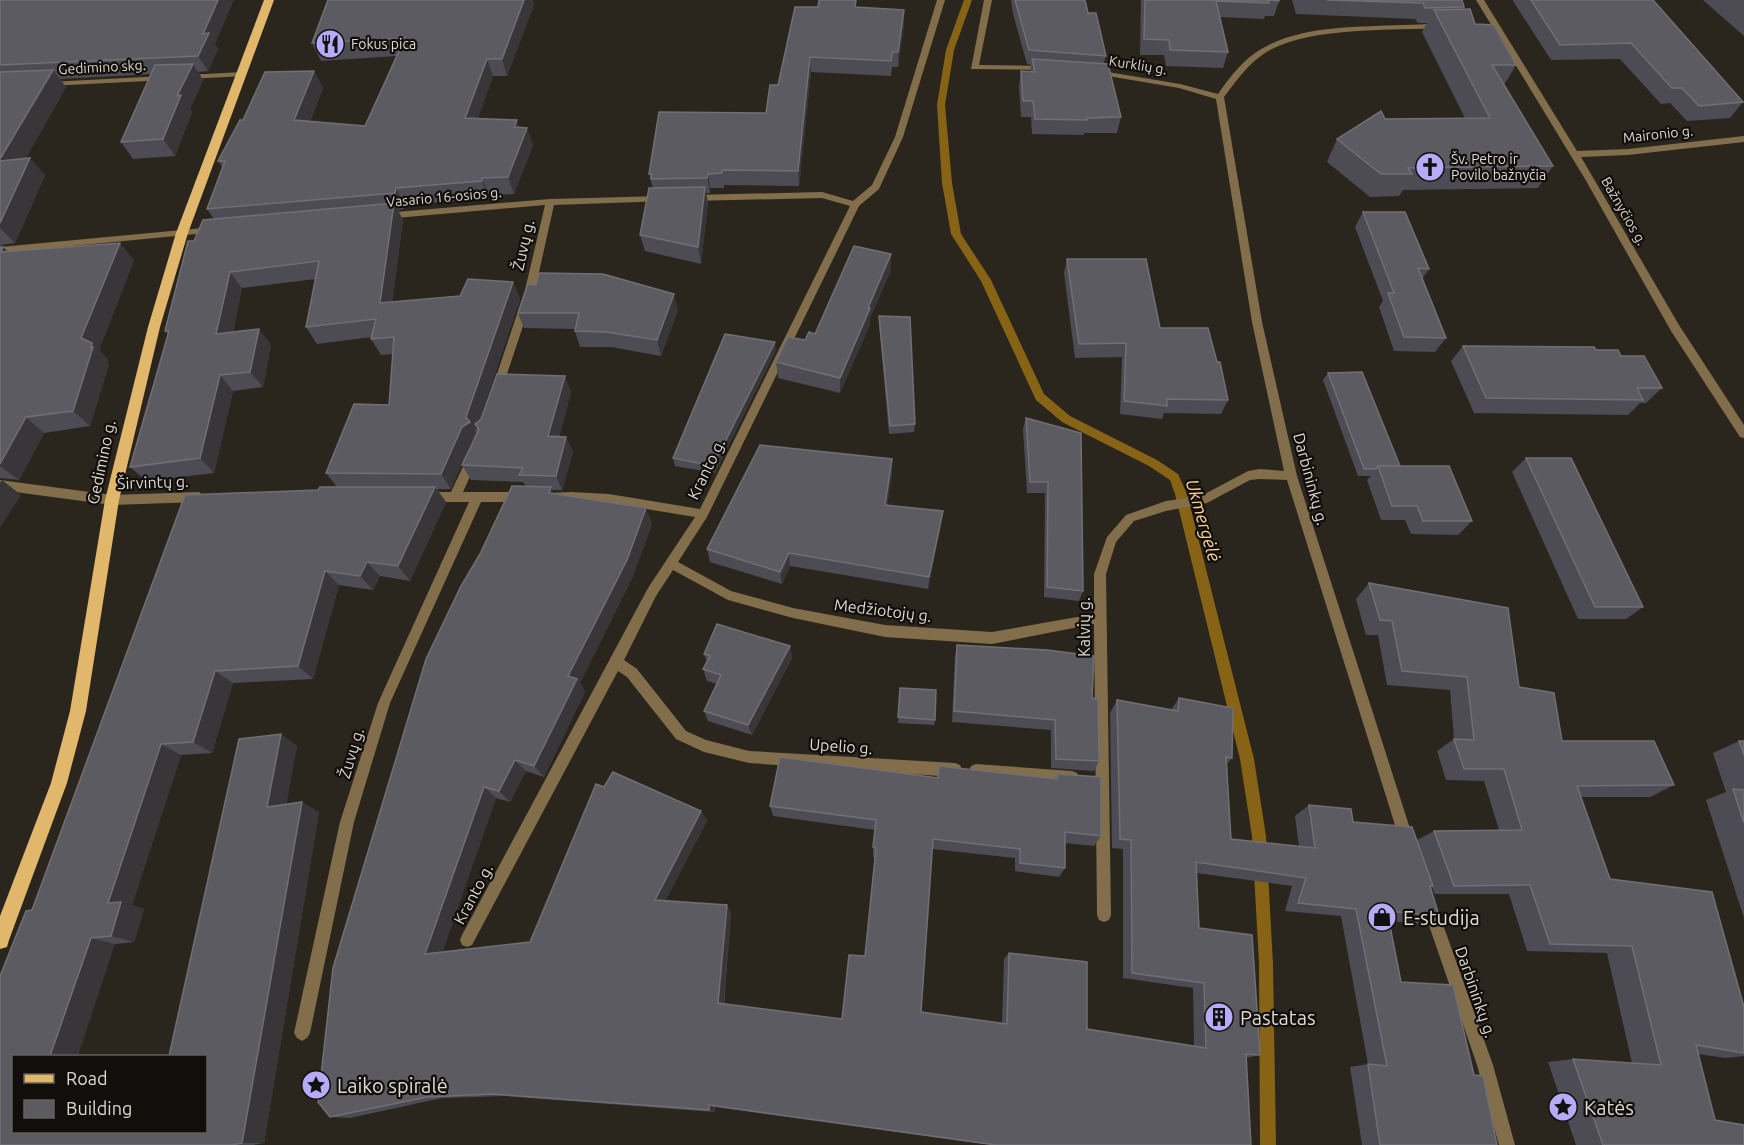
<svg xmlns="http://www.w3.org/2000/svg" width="1744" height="1145" font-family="Ubuntu,sans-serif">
<rect width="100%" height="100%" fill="#2a251d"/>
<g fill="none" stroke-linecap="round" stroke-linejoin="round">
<!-- stream -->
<polygon fill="#876315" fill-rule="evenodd" points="964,0 972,0 954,50 945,105 952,183 961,234 991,280 1044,394 1070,416 1157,460 1178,474 1187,494 1254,759 1266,836 1273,964 1276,1145 1260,1145 1259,964 1252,836 1240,759 1175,494 1170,480 1149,466 1062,422 1036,400 981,281 951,234 942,183 937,105 946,50"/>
<!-- street -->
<g fill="#826e4b" fill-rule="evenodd">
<path d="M 937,0 L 945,0 L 903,137 L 879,189 L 859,206 L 707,517 L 678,562 L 731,591 L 793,608 L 885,625 L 992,632 L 1094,614 L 1094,574 L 1107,537 L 1126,515 L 1166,501 L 1201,496 L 1248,471 L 1260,469 L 1284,471 L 1252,322 L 1216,99 L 1179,88 L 1096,74 L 1092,72 L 1096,70 L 1180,84 L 1218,94 C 1230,77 1244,58 1263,48 C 1304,25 1358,27 1403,25 C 1417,25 1431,23 1445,24 L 1446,26 L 1442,28 C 1392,31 1307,26 1265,53 C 1248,64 1236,81 1224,97 L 1262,322 L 1297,476 L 1414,841 L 1412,846 L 1407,848 L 1402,846 L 1400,841 L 1287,480 L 1260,479 L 1250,480 L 1207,503 L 1166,511 L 1134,521 L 1116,542 L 1106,574 L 1111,915 L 1109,920 L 1104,922 L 1099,920 L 1097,915 L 1094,624 L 992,644 L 885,637 L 793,618 L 728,600 L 673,570 L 656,596 L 624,660 L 637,669 L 686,731 L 706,740 L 749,751 L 955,763 L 960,765 L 962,770 L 960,775 L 955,777 L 749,763 L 704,752 L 676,739 L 627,677 L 618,671 L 472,945 L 467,947 L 462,945 L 460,940 L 462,935 L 648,588 L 695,517 L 628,506 L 552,501 L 546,496 L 548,493 L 571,492 L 609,494 L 700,509 L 850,206 L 822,198 L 692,201 L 687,198 L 692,195 L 822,192 L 853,201 L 872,185 L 895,137 Z"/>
<polygon points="984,0 992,0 979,65 1046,66 1049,66 1049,70 971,69"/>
<polygon points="1476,0 1484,0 1577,151 1628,149 1744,136 1744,142 1628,155 1581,157 1679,325 1744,425 1744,438 1740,437 1671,331 1585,179"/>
<polygon points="242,72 245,72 245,76 187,79 183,77 187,75"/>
<polygon points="164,76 168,78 167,80 49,86 45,84 49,82"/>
<polygon points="663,196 666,197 666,201 554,205 535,290 502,389 497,393 492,389 525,290 545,205 384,219 379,216 384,213 550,199"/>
<polygon points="214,227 219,230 217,232 0,253 0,247"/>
<polygon points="473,453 479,457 463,492 523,492 529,497 523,502 481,502 390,703 354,822 310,1033 307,1038 302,1041 297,1038 294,1033 340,822 378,703 469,502 426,502 420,497 426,492 451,492 469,454"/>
<polygon points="0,480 112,495 199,492 205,497 199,502 112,505 0,490"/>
<polygon points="976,764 1072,771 1077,773 1079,778 1077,783 1072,785 976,778 971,776 969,771 971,766"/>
<polygon points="1429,898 1434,900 1436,905 1493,1065 1515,1145 1499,1145 1477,1065 1422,905 1424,900"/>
</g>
<!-- primary -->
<polygon fill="#e1b76b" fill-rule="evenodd" points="264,0 274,0 188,233 160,327 119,500 86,711 67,783 9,940 7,947 0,949 0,916 51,783 70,711 105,500 148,327 176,233"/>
</g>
<!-- wall -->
<g fill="#4d4c55">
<polygon points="0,0 215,44 218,49 208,71 198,72 203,80 190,109 192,112 175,156 133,159 121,142 151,74 60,79 66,87 26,158 45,175 15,243 1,245 8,252 134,260 99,350 108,360 107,362 109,364 90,426 44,433 19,480 0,478"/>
<polygon points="1011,0 1085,0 1088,13 1106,56 1104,63 1121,117 1117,133 1084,133 1084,135 1032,134 1031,117 1021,117 1019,87 1021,71 1030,71 1031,65 1027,64 1013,14"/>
<polygon points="1141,0 1279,0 1279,1 1274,16 1265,16 1264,19 1220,17 1228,52 1223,68 1166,66 1164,55 1140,55"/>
<polygon points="1292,0 1462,0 1464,7 1463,9 1475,24 1516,65 1504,85 1553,166 1538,188 1403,190 1399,196 1370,197 1327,162 1337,139 1385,119 1465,118 1422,32 1427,23 1418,23 1415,19 1296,14"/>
<polygon points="1513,0 1653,0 1743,102 1730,118 1687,121 1670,103 1661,104 1620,59 1551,60 1513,1"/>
<polygon points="1703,0 1744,0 1744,36"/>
<polygon points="534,5 507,76 493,76 478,118 520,127 533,145 514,194 489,195 488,198 404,205 404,209 398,210 403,220 392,302 460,296 513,282 520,299 479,421 571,392 559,437 566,437 573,452 562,490 552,490 554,494 652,524 633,576 580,683 585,692 544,777 526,771 510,802 496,798 442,952 530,942 604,787 701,811 707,821 665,900 731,913 724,1004 842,1019 865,956 875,857 873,857 873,847 875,830 773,816 770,806 937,778 939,766 1055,779 1057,774 1101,836 1094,846 1065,843 1065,868 1059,877 1015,871 1015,858 932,849 921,1012 1002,1023 1004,959 1009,953 1087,1029 1194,1046 1193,988 1123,978 1123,849 1112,848 1110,713 1117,700 1171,710 1179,698 1232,758 1227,764 1231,839 1299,847 1295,816 1309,805 1353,822 1417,840 1434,831 1499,830 1484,781 1446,780 1437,751 1454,739 1450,690 1387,685 1378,635 1366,635 1356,599 1369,583 1519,687 1562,741 1674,785 1650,797 1581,797 1610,879 1744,1007 1744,1056 1726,1058 1698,1054 1715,1120 1744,1145 1576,1145 1548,1062 1573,1059 1632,1063 1607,953 1527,951 1509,894 1435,894 1432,887 1431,887 1439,916 1421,924 1389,921 1401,982 1474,1075 1497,1145 1362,1145 1350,1067 1368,1064 1341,916 1285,911 1292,886 1197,873 1199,928 1260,1055 1246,1058 1251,1145 992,1145 715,1107 714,1112 506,1096 442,1098 350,1118 330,1117 526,486 523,482 471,480 462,465 474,440 471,442 451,489 437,489 446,502 410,581 380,576 373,590 339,585 313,679 233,683 212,753 181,755 132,905 144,909 134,942 115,944 14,1056 206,1131 281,734 297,746 286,804 319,812 264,1143 253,1145 0,1145 32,910 318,490 337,487 326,473 389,405 393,354 381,355 371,339 372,337 317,344 306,327 316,279 242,288 233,332 271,345 263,387 233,391 214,473 146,481 130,467 168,335 165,331 194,241 214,219 207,209 223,168 218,161 243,120 314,71 323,88 310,121 365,126 396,56 321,61 312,43"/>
<polygon points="857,7 904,25 898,67 892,67 891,76 811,72 799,186 724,185 724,188 710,188 710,193 706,193 708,203 701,264 645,251 640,235 653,188 649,174 766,113 778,85"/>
<polygon points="1363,212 1429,269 1422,279 1446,338 1435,352 1394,351 1379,307 1383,301 1355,227"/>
<polygon points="891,254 891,270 870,318 870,324 840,393 778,378 776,362 815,334"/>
<polygon points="1067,259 1160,328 1228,400 1221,414 1164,413 1162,419 1120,414 1122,357 1075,358 1064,273"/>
<polygon points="678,310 661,356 611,347 580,347 575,331 575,329 524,328 518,313"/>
<polygon points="879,316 915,424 914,432 889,434 879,324"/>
<polygon points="1463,346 1596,350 1621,356 1662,388 1646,403 1640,403 1628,415 1474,413 1451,361"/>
<polygon points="776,350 715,473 675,466 673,458"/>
<polygon points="1328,373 1400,466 1472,521 1458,535 1411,534 1405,520 1381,520 1367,480 1371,476 1358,476 1323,380"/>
<polygon points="1026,418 1081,433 1083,591 1079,601 1044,597 1045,493 1027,493 1023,429"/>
<polygon points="1526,458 1643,607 1626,619 1578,619 1512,472"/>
<polygon points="892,473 887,506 943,511 941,524 928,589 790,566 782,584 710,562 707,549"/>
<polygon points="957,645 1092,698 1099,761 1094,771 1051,768 1051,730 952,722 955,656"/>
<polygon points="790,646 792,658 752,735 708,721 704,711 717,684 707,681 703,669 707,662 704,654"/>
<polygon points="900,688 935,720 934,725 898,723"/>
<polygon points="1739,741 1744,741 1744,918 1706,800 1726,792 1713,753"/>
</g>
<!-- shaded-wall -->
<g fill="#383639">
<polygon points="218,0 234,0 215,44 218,49 208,71 198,56 203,34"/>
<polygon points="524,0 533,0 534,5 507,76 502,59"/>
<polygon points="904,10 904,25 898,67 898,52"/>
<polygon points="810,57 811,72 799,186 798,171"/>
<polygon points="487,59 493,76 472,135 465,118"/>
<polygon points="193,64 203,80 190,109 192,112 175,156 163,139 177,96"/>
<polygon points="53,70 66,87 15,178 0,162 0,159"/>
<polygon points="314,71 323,88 303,137 294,120"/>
<polygon points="517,120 523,137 514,127"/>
<polygon points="527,128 533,145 514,194 508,177"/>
<polygon points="30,158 45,175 15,243 0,228 0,223"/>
<polygon points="708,174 710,188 710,193 707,178"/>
<polygon points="482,178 489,195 488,198 482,181"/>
<polygon points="705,187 708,203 701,264 698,247"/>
<polygon points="396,188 404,205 404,209 395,193"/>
<polygon points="394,203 403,220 390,319 380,303"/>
<polygon points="120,243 134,260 99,350 108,360 107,362 109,364 90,426 73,411 81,338"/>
<polygon points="0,244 3,247 20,263 0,260"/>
<polygon points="891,254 891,270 870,318 870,324 840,393 840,378 868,308"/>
<polygon points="230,272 242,288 229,350 216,334"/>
<polygon points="513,282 520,299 477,427 475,424 477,427 475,431 479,437 471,442 451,489 441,474 466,417"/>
<polygon points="674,294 678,310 661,356 657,340"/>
<polygon points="259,329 271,345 263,387 250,372"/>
<polygon points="775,342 776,350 715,473 713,466"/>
<polygon points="220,375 233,391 214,473 200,458"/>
<polygon points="565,376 571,392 555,451 548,436"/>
<polygon points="26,417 44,433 19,480 0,466 0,464"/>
<polygon points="566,437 573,452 562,490 556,476"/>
<polygon points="892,459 892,473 885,519 885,505"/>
<polygon points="2,480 21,495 0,528 0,483"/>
<polygon points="435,487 446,502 410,581 398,566"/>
<polygon points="551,487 559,504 549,493"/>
<polygon points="646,508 652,524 633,576 580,683 585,692 544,777 534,766 568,676"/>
<polygon points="943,511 941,524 928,589 929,577"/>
<polygon points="789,553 790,566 782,584 780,572"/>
<polygon points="367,562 380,576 373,590 360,576"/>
<polygon points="325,571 339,585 313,679 298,666"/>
<polygon points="790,646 792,658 752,735 748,725"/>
<polygon points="215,671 233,683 212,753 193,742"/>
<polygon points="281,734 297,746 284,817 267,807"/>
<polygon points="161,744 181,755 132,905 144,909 134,942 111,936 108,903"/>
<polygon points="515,760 526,771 510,802 499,791"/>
<polygon points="484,787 496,798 440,960 425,954"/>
<polygon points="302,802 319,812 264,1143 242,1143"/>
<polygon points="701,811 707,821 662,908 655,900"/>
<polygon points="727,905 731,913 723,1008 718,1003"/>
<polygon points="91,938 115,944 78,1056 50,1056"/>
<polygon points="709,1105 715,1107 714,1112 709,1110"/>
</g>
<!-- building -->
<g fill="#5d5b62" stroke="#716f74" stroke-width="1.5">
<polygon points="0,0 218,0 203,34 209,33 198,56 0,65"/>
<polygon points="328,0 524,0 502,59 487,59 465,118 517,120 514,127 527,128 508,177 482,178 482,181 396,188 395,193 207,209 225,161 218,161 240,120 243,120 265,72 314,71 294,120 365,126 405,38 312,43"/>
<polygon points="819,0 856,0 855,7 904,10 898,52 892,52 891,61 810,57 798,171 722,170 722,173 708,174 707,178 651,179 652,174 649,174 659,112 766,113 770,85 778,85 795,7 818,7"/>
<polygon points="1015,0 1085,0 1088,13 1096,13 1106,56 1029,50"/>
<polygon points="1145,0 1279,0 1279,1 1269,0 1269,3 1216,1 1228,52 1170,50 1169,40 1144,39"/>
<polygon points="1327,0 1462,0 1464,7 1425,8 1423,3"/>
<polygon points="1531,0 1653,0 1743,102 1699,106 1682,88 1672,88 1631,43 1560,45"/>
<polygon points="1470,9 1475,24 1494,25 1516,65 1492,65 1553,166 1408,168 1412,174 1381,174 1337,139 1381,111 1385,119 1490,118 1434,10"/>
<polygon points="1032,59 1108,64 1121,117 1087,118 1087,120 1035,119 1033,101 1023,101 1021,71 1035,72"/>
<polygon points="193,64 177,96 181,95 163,139 121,142 155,65"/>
<polygon points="53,70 0,159 0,72"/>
<polygon points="30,158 0,223 0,161"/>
<polygon points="705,187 698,247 640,235 649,188"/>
<polygon points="394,203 380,303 460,296 468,279 513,282 466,417 470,422 462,427 441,474 326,473 354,404 389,405 394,337 371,339 376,319 306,327 319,261 230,272 216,334 259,329 250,372 220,375 200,458 130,467 169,331 165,331 188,241 194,241 203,220"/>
<polygon points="1363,212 1405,212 1429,269 1418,268 1446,338 1404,337 1388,293 1394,293"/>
<polygon points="120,243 81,338 92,343 91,348 93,347 73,411 26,417 0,464 0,247 3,247 1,252"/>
<polygon points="854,246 891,254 868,308 870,308 840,378 776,362 788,337 805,340 809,332 815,334"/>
<polygon points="1067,259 1146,259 1160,328 1208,328 1217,362 1220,362 1228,400 1167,399 1167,406 1124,401 1126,343 1079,344"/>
<polygon points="539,273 603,274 674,294 657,340 606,332 575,331 579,313 518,313 528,284 536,285"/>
<polygon points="879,316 910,317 915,424 890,426"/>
<polygon points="725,334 775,342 713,466 673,458"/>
<polygon points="1463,346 1594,347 1596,350 1618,350 1621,356 1644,356 1662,388 1637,388 1643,400 1486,398"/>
<polygon points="1362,372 1400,466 1378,466 1376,469 1364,469 1328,373"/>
<polygon points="497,374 565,376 548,436 566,437 556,476 519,475 523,468 462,465 479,429 475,424 481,419"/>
<polygon points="1026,418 1081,433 1083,591 1047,587 1048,482 1030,482"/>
<polygon points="760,445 892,459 885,505 943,511 929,577 789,553 780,572 707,549"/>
<polygon points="1526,458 1571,458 1643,607 1595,607"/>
<polygon points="1378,466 1449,466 1472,521 1423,521 1417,506 1392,506"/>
<polygon points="512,486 551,487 549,493 646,508 627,560 568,676 577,679 534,766 515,760 499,791 484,787 425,954 530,942 596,784 604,787 613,772 701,811 655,900 727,905 718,1003 842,1019 849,955 865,956 876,848 873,847 876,820 770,806 780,757 938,778 939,766 1057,779 1057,774 1101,777 1101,836 1065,832 1065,868 1020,863 1020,849 933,839 921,1012 1007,1024 1009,953 1087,962 1087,1029 1206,1048 1204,983 1132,973 1131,840 1120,839 1117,700 1178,711 1179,698 1233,708 1232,758 1226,757 1231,839 1315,848 1309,805 1351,809 1353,822 1412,827 1433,886 1430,886 1439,916 1387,911 1401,982 1453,985 1474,1075 1483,1076 1497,1145 1380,1145 1368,1064 1387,1066 1356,909 1298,903 1306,878 1196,862 1199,928 1252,935 1260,1055 1246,1054 1251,1145 996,1145 709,1105 709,1110 492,1094 427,1097 330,1117 318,1102 333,968 426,659 461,586 480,554"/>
<polygon points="320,487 435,487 398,566 367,562 360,576 325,571 298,666 215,671 193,742 161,744 108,903 121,902 111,936 91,938 50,1056 14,1056 14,1131 206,1131 206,1056 169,1056 239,739 281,734 267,807 302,802 242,1143 232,1145 0,1145 0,976 26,911 32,910 185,495 318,490"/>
<polygon points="1369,583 1508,608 1519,687 1554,693 1562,741 1654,741 1674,785 1577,786 1610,879 1712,892 1744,1007 1744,1053 1696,1045 1715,1120 1744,1125 1744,1145 1603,1145 1573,1059 1661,1065 1632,946 1550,944 1530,885 1454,886 1434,831 1522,830 1504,769 1464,769 1454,739 1474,740 1467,677 1402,671 1392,621 1380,620"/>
<polygon points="717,624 790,646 748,725 704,711 721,675 703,669 710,656 704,654"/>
<polygon points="957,645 1047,650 1094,656 1092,698 1098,699 1099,761 1056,759 1055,720 954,711"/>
<polygon points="900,688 936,690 935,720 898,717"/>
<polygon points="1739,741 1744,741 1744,755"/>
<polygon points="1733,789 1744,790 1744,823"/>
</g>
<!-- icons -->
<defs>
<g id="restaurant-disc" transform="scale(1.5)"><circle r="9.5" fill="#b7abf7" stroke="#110e0b"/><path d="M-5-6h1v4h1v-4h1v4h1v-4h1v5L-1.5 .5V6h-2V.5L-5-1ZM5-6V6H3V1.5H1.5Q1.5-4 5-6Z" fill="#111"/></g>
<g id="church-disc" transform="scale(1.5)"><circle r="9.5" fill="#b7abf7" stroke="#110e0b"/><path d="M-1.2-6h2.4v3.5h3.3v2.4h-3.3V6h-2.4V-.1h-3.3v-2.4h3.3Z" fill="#111"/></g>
<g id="shop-disc" transform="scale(1.5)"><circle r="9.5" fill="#b7abf7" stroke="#110e0b"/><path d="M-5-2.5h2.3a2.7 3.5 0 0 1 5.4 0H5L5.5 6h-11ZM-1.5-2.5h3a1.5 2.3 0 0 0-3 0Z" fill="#111"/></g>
<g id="building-disc" transform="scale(1.5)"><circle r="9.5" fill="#b7abf7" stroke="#110e0b"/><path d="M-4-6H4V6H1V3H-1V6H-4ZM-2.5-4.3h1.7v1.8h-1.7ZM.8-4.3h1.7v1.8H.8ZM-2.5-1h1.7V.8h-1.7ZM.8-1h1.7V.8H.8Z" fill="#111"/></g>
<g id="sight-disc" transform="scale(1.5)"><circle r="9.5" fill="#b7abf7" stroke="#110e0b"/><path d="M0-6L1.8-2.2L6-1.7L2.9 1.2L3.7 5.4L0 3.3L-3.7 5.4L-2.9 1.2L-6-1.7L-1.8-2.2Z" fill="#111"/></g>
</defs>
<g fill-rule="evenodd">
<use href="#restaurant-disc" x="330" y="44"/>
<use href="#church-disc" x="1430" y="167"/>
<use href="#shop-disc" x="1382" y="917"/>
<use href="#building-disc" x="1219" y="1017"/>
<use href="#sight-disc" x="316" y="1085"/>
<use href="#sight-disc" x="1563" y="1107"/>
</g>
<g text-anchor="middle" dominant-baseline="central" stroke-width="4.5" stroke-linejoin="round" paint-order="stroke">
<!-- far-poi labels -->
<g font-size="14" fill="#dedad5" stroke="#110e0b" text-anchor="start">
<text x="351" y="44">Fokus pica</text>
<text x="1451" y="159">Šv. Petro ir<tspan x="1451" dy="16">Povilo bažnyčia</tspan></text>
</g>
<!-- far-street labels -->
<g font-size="14" fill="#dedad5" stroke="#110e0b">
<text transform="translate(1138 65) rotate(9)">Kurklių g.</text>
<text transform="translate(102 67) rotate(-3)">Gedimino skg.</text>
<text transform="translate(1658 134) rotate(-6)">Maironio g.</text>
<text transform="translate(444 197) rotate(-5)">Vasario 16-osios g.</text>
<text transform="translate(1624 211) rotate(60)">Bažnyčios g.</text>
</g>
<!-- street labels -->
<g font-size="16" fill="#dedad5" stroke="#110e0b">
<text transform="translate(523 245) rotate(-77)">Žuvų g.</text>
<text transform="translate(101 462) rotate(-78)">Gedimino g.</text>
<text transform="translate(706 469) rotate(-64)">Kranto g.</text>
<text transform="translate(1311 479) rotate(75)">Darbininkų g.</text>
<text transform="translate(153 482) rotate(-2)">Širvintų g.</text>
<text transform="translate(883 610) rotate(7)">Medžiotojų g.</text>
<text transform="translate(1084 627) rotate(-90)">Kalvių g.</text>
<text transform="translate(841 746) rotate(4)">Upelio g.</text>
<text transform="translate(351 753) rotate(-73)">Žuvų g.</text>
<text transform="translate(473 894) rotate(-62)">Kranto g.</text>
<text transform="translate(1476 992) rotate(71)">Darbininkų g.</text>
</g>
<!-- water labels -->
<g font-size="18" font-style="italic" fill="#fdd796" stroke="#110e0b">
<text transform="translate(1204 520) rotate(74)">Ukmergėlė</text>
</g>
<!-- near-poi labels -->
<g font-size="20" fill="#dedad5" stroke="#110e0b" text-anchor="start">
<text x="1403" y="917">E-studija</text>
<text x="1240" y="1017">Pastatas</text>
<text x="337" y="1085">Laiko spiralė</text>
<text x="1584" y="1107">Katės</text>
</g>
</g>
<!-- legend -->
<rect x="12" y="1055" width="195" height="78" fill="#110e0b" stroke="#63605c" stroke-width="1.5"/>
<rect x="24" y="1074" width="30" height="9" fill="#e1b76b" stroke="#63605c" stroke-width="1.5"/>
<text x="66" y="1085" font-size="18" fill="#dedad5">Road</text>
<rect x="24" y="1100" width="30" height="18" fill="#5d5b62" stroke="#63605c" stroke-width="1.5"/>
<text x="66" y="1115" font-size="18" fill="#dedad5">Building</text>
</svg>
